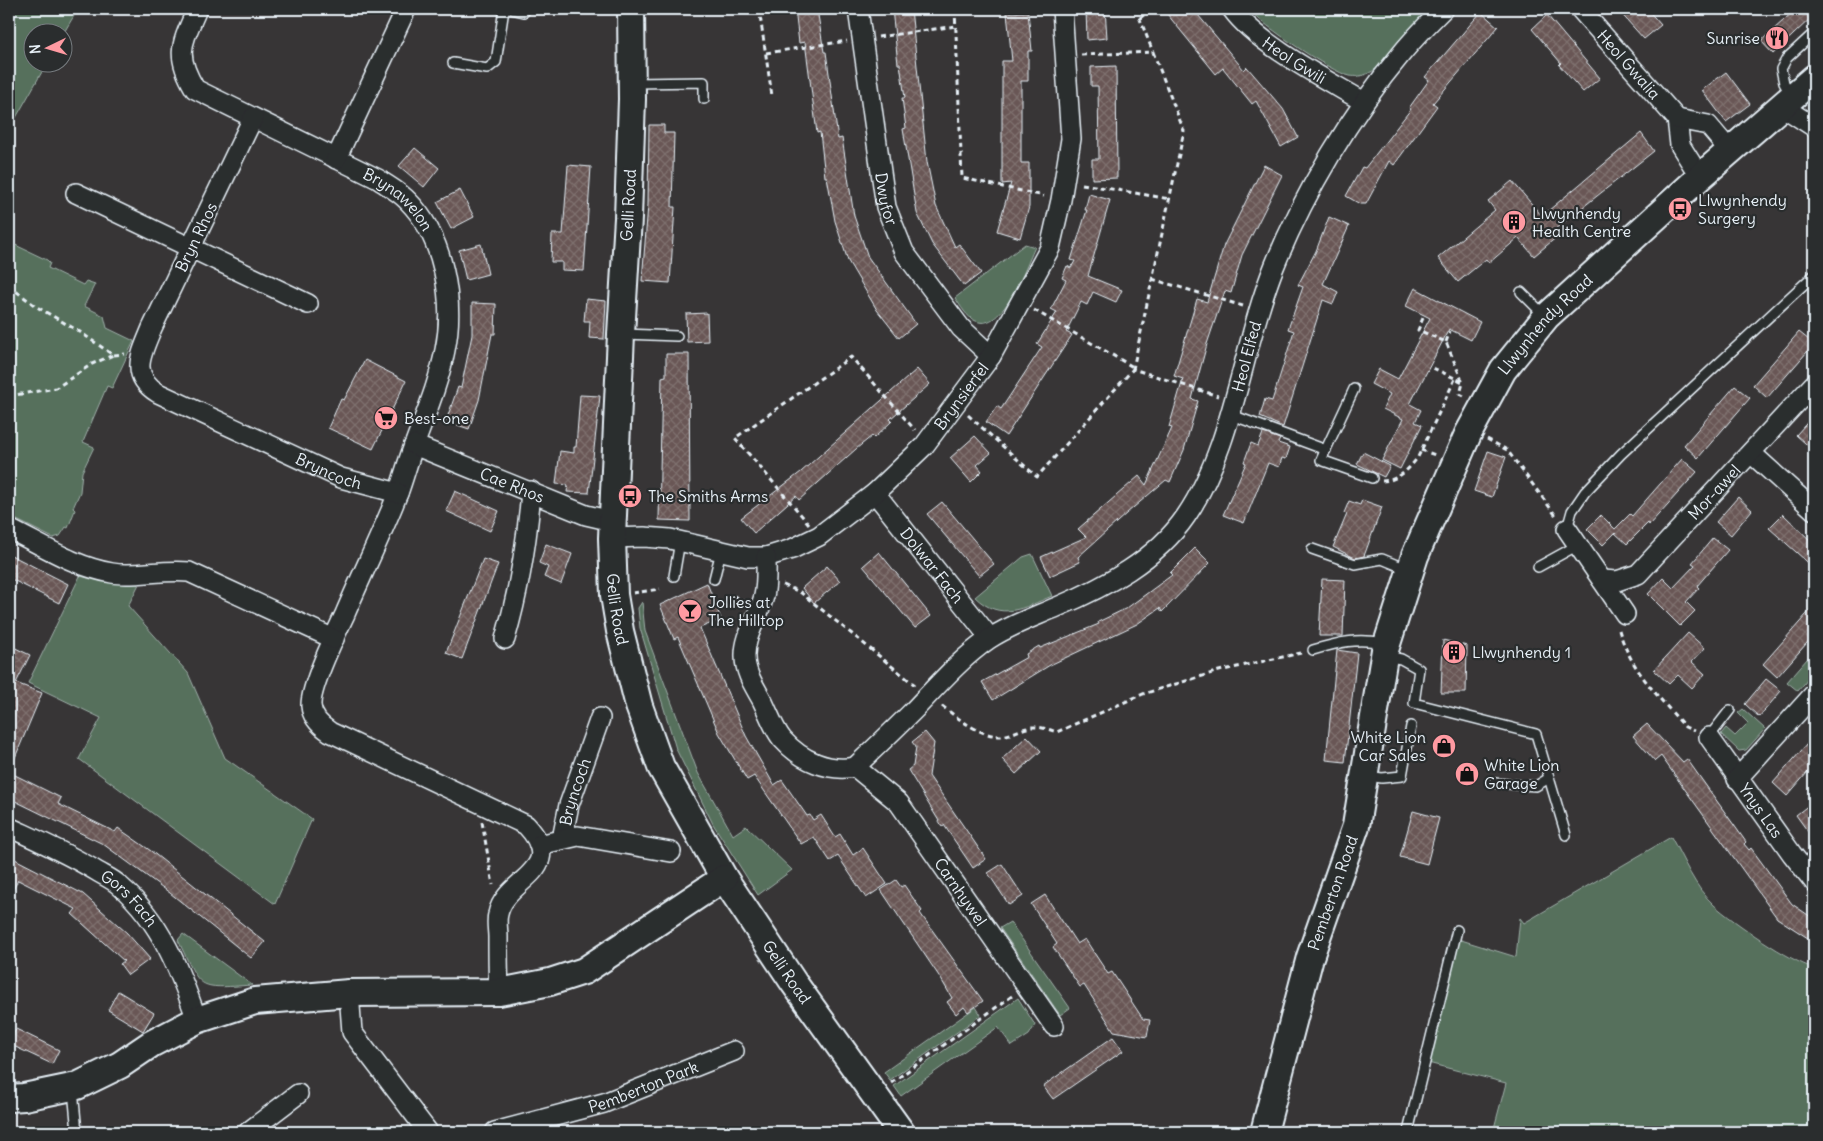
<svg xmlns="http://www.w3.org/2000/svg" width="1823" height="1141" font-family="Delius,sans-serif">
<defs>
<pattern id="building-cross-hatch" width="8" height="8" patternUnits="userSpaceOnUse" patternTransform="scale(1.25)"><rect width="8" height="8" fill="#695755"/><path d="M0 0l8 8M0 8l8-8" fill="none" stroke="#7e706e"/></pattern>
</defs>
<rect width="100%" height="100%" fill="#373536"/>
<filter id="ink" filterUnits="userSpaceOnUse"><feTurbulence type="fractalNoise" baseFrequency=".02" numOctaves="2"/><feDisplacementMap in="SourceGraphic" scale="10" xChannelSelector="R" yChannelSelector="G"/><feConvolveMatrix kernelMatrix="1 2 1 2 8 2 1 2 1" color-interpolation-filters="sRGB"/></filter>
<g filter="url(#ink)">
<!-- green -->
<g fill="#566f5c" stroke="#9fb0aa">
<polygon points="9,9 78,9 63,34 32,32 32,62 47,63 9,130"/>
<path d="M 1248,9 L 1428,9 C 1414,24 1385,66 1369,73 C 1363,76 1356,77 1350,76 C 1330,72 1263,25 1248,9 Z"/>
<polygon points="9,242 47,260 50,263 48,268 83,285 86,281 95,284 84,306 104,316 107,328 134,341 112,388 107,386 83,442 94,447 82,472 80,492 73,508 75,510 68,528 66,527 60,536 53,538 9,516 9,478 13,468 9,466"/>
<path d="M 1025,244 L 1035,247 C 1026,266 1003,333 976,321 C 967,318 960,305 955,298 Z"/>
<path d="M 1032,554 L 1052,596 C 1023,608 1001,622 975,597 L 1023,557 Z"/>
<path d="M 80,576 L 88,578 L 92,576 C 108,585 123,579 139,584 L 128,606 L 188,673 L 225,758 L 312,819 L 275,904 L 79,759 L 101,718 L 28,683 Z"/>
<polygon points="642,602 645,631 698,773 733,835 746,826 792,870 758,895 713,824 676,749 640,628 638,608"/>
<polygon points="1814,651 1814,672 1798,691 1787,682"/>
<polygon points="1743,709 1765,729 1746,750 1739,751 1721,734 1726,728 1735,736 1748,723 1738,713"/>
<path d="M 1671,837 C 1684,860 1695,888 1714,905 C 1733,922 1791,962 1814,968 L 1814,1132 L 1493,1132 L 1506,1083 L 1428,1063 L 1458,939 L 1516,957 L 1520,918 L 1524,923 Z"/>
<polygon points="1010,922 1070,1008 1060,1015 1000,928"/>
<path d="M 183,934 L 252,985 C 195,989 202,990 178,940 Z"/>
<polygon points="1018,998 1035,1025 1029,1035 1012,1046 998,1027 901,1096 894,1086"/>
<polygon points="976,1007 981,1015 890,1080 884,1072"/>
</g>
<!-- building -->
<g fill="url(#building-cross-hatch)" stroke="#e8f1f8">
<polygon points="795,9 817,9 824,52 826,52 838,139 842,138 854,216 868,257 916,324 899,338 877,310 848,261 835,221 827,177 825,177 820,132 817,133 805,42 799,43"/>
<polygon points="892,9 911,9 927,162 936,206 955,247 959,244 981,273 964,286 932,244 917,213 903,129 906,128 902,98 905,98 900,64 898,64"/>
<polygon points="1086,9 1105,9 1107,38 1087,40"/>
<polygon points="1163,9 1193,9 1244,70 1247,67 1283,109 1298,137 1281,147 1256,101 1252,104 1223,68 1216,74"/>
<polygon points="1617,9 1647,9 1661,25 1644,39"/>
<polygon points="1796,9 1814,9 1814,15 1773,54 1761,41"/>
<polygon points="1028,12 1032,51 1028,51 1028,81 1021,81 1021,163 1029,163 1029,207 1020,238 997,231 1011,183 1002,184 1002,61 1012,61 1007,13"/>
<polygon points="1481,12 1498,27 1433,103 1437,106 1394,165 1389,161 1366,204 1360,204 1346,196 1362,167 1365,168 1411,109 1409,108 1429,80 1425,77"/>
<polygon points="1547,15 1600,78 1583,92 1559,65 1561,63 1532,29"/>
<polygon points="1116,66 1117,178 1092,179 1092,159 1099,159 1098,86 1091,86 1091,67"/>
<polygon points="1726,72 1750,104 1726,122 1702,90"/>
<polygon points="649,125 664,125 664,133 674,133 672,207 675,207 670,283 642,281 648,205"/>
<polygon points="1641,133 1654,151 1554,230 1558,236 1534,256 1518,238 1489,263 1486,259 1458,282 1438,258 1495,210 1488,201 1512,181 1542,216"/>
<polygon points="415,148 439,168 424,187 399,166"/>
<polygon points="568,165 591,167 584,271 562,270 562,262 551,262 552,234 563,234"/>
<polygon points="1264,165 1282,175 1242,255 1231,293 1225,291 1207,344 1192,399 1198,401 1184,450 1170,482 1166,480 1127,513 1078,557 1080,562 1050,576 1041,557 1086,537 1078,529 1139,476 1146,485 1172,428 1169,427 1183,379 1174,376 1197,299 1207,302 1224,245"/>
<polygon points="460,190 474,217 451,229 437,202"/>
<polygon points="1089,194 1110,200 1088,276 1122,290 1116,302 1093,292 1087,305 1081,302 1066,332 1072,335 1006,436 986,422 997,406 1001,409 1042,347 1037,344 1057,312 1051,309 1066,280 1062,278 1067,266 1071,268 1075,261 1071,260 1087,210 1085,210"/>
<polygon points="1329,217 1349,226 1323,284 1338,292 1333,304 1323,300 1283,427 1260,417 1265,399 1272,401 1294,331 1288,329 1303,287 1298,285 1316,251"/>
<polygon points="481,244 488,274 466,280 459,250"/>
<polygon points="1415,288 1480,322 1471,340 1449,329 1410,404 1421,410 1415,422 1422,425 1400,469 1382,460 1403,419 1383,409 1390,394 1371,384 1379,369 1398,379 1430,318 1406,306"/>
<polygon points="586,299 606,301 604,339 589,338 590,321 584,321"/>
<polygon points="472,303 496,304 495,334 492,334 479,400 469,429 446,421 458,387 461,388 472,335"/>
<polygon points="707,313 708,341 687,342 686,314"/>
<polygon points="1799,332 1814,344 1767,398 1753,385"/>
<polygon points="666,354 689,354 690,521 659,520 662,377 666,376"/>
<polygon points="365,360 406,381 373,449 328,428 341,399 344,400"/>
<polygon points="917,369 930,384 890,419 892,421 874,438 872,436 856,449 799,500 796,496 754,533 741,518 801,472"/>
<polygon points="1735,386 1750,398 1698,458 1684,445"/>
<polygon points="580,395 600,396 589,493 567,492 568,485 556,484 560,451 574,453 574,447 576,447"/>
<polygon points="1814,415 1814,451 1796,435"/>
<polygon points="1263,433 1280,439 1278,443 1290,447 1286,459 1282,458 1279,467 1268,463 1244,523 1223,515 1246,463 1244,462 1251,443 1258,446"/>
<polygon points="975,436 991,453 977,465 982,471 971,482 950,458"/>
<polygon points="1488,451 1506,457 1492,497 1474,491"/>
<polygon points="1363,452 1390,466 1384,477 1357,464"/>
<polygon points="1682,459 1697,472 1649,525 1648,523 1627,544 1615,533 1603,545 1587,529 1601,515 1615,529 1630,514 1632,516"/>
<polygon points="455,491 499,511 490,531 446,511"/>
<polygon points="1738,497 1752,510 1731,535 1716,522"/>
<polygon points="1362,500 1382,507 1364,556 1355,558 1333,547 1347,514 1344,513 1349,501 1360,505"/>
<polygon points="942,502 994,564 979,576 927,514"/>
<polygon points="1783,514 1814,544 1814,568 1769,528"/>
<polygon points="1713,538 1728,550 1697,586 1699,588 1686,602 1695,611 1680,626 1648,594 1663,578 1673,588 1695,565 1692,563"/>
<polygon points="546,544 572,554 561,584 544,577 548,567 539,563"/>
<polygon points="1195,548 1210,563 1162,612 1160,608 1137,624 1050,665 993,700 982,682 1027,657 1026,654 1039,646 1040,648 1099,624 1098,622 1127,608 1172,575 1170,573"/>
<polygon points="879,552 931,616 915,628 863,566"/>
<polygon points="9,554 68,584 59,603 9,578"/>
<polygon points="483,559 498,564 462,659 446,653"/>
<polygon points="827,566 840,581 814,603 802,588"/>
<polygon points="1322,579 1345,580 1343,636 1319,636"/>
<polygon points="707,583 721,619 700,628 746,736 774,785 782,780 807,816 810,815 813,820 821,815 835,837 840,834 853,855 863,848 887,884 866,898 838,856 830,861 814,837 801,844 754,776 747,780 719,733 678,637 674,639 660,605"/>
<polygon points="1814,606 1814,635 1777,677 1763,664"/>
<polygon points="1688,633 1705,648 1692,662 1705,674 1692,688 1678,675 1669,684 1654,670"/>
<polygon points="1443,640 1467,646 1466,693 1441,693"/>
<polygon points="9,645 30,655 16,683 42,693 9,772"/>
<polygon points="1337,650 1357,653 1345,762 1326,760"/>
<polygon points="1766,679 1781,691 1759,717 1745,704"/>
<polygon points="1647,724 1683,762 1687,759 1746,842 1744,844 1749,850 1751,848 1792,904 1814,919 1814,942 1777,918 1661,756 1655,761 1633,736"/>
<polygon points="925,732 934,743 929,776 986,859 973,868 944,825 942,826 908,770 913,766 916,747 912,742"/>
<polygon points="1027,736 1041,751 1016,774 1002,759"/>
<polygon points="1814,736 1814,765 1787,796 1773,783"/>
<polygon points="9,772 61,798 58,804 115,832 118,828 151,851 265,942 251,958 170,893 103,844 9,798"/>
<polygon points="1814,801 1814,840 1796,815"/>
<polygon points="1413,811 1439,818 1427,864 1400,857"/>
<polygon points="9,856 83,894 127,933 150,959 128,975 120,964 124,961 72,914 76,909 18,880 9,898"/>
<polygon points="1002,864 1023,896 1009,905 988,873"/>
<polygon points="896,880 901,887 904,885 922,911 920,913 983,1001 968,1012 964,1007 956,1014 947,1002 952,998 941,979 881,890"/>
<polygon points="1045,895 1077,944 1085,939 1108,974 1112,972 1143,1019 1150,1020 1147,1037 1114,1031 1084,985 1080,987 1053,947 1057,944 1031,904"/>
<polygon points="118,991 154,1013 143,1031 108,1010"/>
<polygon points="16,1029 59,1050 52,1064 9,1044"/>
<polygon points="1113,1037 1123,1051 1053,1099 1043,1086"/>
</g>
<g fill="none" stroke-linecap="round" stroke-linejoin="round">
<!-- lane casing -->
<g stroke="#e8f1f8" stroke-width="12">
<g id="lane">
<polyline points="511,9 524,12 526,9"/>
<polyline points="453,63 487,69 496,62 504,9"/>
<polyline points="634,83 704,82 704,99"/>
<polyline points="1790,94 1784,83 1781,69 1787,58 1814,33"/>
<polyline points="1521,292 1544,315"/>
<polyline points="624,334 677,336"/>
<polyline points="1354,389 1321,460 1372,478"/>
<polyline points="1229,414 1326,450"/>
<polyline points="1567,529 1572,511 1585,492 1621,454 1814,275"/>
<polyline points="1312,549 1355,564 1382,559 1409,570"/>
<polyline points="1538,567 1578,545"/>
<polyline points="674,576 680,541"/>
<polyline points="714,579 721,551"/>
<path d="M 1313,650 C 1340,642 1356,638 1384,643"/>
<polyline points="1385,656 1401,659 1419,669 1414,703 1536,734 1566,835"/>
<polyline points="1709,737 1730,710"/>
<polyline points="1367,776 1382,778 1402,776 1411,726"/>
<polyline points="1494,783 1536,786 1549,778"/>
<polyline points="73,1090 77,1132"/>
<polyline points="1408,1132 1457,930"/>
</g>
</g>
<!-- street casing -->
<g stroke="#e8f1f8" stroke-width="22">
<g id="street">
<path id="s1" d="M 197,9 C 182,44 174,54 195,89 L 378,179 C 388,186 400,192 408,201 C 444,237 455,302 445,350 C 439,382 426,413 415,443 C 408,460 404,477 398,493 C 382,534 362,574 345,614 C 336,633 310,687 311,706 C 312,718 321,726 330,732 L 526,825 C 569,871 505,878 498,914 C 496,921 498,930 498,937 C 498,955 498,973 499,992"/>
<path id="s2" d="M 858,9 L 886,207 L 904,252 L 961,328 L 991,356"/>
<path id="s3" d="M 1232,9 C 1257,44 1327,80 1364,102"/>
<path id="s4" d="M 1580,9 L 1677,119 L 1680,145 L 1700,177"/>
<polyline points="1783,107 1814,127"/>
<path id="s5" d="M 253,118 L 152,328 C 141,355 129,375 158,393 L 341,478 L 398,493"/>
<polyline points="1677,119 1708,125 1730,151"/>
<polyline points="336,159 406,9"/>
<polyline points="76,193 308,304"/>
<path id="s6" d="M 414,445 L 586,515 L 612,521"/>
<polyline points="1751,453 1814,510"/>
<path id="s7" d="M 875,493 L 990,638"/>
<path d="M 9,529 C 42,545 75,567 112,573 C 134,577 163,569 189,572 L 334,639"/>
<polyline points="1567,529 1625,614"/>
<path id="s8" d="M 612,538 L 644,537 L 670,539 L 748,557 L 766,557 L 792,549 L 819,536 L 875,493 L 924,446 L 991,356 L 1050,248 L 1061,200 L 1071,139 L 1062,9"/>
<path id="s9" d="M 766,557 C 766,570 767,583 764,596 C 759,616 744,636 745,657 C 745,673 755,687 762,700 C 768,712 774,730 783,740 C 802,761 829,772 855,767 C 875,748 894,730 913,711 C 937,686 960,659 989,639 C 1010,625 1034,617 1057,607 C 1105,587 1156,560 1186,516 C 1234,445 1242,346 1274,267 C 1304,193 1351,114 1402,53 C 1415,37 1429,23 1443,9"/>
<path id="s10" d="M 1602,580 L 1617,581 L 1638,574 L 1814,384"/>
<path d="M 505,639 C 519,591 527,542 531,491"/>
<path id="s11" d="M 1709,737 L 1792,854 L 1814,882"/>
<path id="s12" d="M 855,767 L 899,803 L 1054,1026"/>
<polyline points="1737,779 1814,694"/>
<path id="s13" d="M 9,827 C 39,841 69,854 98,872 C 105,876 114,880 120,886 C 161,921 180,971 197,1020"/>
<path id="s14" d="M 562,839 L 569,805 L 600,718"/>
<polyline points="539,845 578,836 671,852"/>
<polyline points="349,993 352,1032 428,1132"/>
<polyline points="248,1132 298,1094"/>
<path id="s15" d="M 495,1132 L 604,1103 L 734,1051"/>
</g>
</g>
<!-- secondary casing -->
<g stroke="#e8f1f8" stroke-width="30">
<g id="secondary">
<path id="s16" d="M 631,9 L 632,99 L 628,218 L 621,334 L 612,538 L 614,595 L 620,631 L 639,706 L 661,767 L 724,878 L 794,983 L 901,1132"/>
<polyline points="9,1098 24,1097 77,1086 120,1065 151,1044 197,1020 255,1001 349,993 499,992 550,982 584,971 724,878"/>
<path id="s17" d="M 1264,1132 L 1310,957 L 1356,826 L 1385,650 L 1415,556 L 1468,434 L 1503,370 L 1546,317 L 1700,177 L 1814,78"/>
</g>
</g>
<!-- path -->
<g stroke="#e8f1f8" stroke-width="3" stroke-dasharray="5 4" stroke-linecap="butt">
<polyline points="759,9 772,96"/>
<polyline points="955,9 962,178 1044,196"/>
<polyline points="1136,9 1153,52"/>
<polyline points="1140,18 1151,9"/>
<polyline points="878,37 956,26"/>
<polyline points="766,53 847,41"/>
<polyline points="1081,55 1153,52 1184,131 1133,369"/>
<polyline points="1082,184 1170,199"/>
<polyline points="1152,279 1243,306"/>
<polyline points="9,286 37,307 80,332 113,355 125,354"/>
<polyline points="1034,310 1133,367"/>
<polyline points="1423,318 1418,330 1446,342 1463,383 1460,394 1464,396"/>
<polyline points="1446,342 1450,331"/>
<polyline points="1433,368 1463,382"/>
<polyline points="9,396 56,388 92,364 113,355"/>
<polyline points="968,415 1037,477 1133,369 1218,396"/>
<polyline points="1487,439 1507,450 1557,517"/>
<polyline points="1421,450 1435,455"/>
<path d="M 1382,481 C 1398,481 1409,469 1418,457 L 1455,379"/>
<polyline points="809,524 735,438 851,357 915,430"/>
<polyline points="783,585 800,592 915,685"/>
<polyline points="633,593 660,589"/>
<polyline points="734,596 744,602"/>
<path d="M 1619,630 C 1630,669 1659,697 1685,727 L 1694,731"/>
<path d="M 942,706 C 959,719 978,735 1000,736 C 1009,736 1018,730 1027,728 C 1037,725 1047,729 1057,732 L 1143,694 L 1219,671 L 1301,653"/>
<polyline points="482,822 493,885"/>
<polyline points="891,1083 1012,996"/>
</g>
<!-- lane -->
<use href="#lane" stroke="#2a2d2e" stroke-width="9"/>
<!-- street -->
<use href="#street" stroke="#2a2d2e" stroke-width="19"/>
<!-- secondary -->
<use href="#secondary" stroke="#2a2d2e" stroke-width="26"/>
</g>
</g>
<!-- icons -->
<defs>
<g id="restaurant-disc" transform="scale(1.25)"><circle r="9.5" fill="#ff9aa2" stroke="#2a2d2e"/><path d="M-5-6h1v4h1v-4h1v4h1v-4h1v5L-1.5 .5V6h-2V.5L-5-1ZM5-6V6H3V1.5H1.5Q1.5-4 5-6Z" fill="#111"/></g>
<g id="bus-disc" transform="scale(1.25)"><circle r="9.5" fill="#ff9aa2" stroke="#2a2d2e"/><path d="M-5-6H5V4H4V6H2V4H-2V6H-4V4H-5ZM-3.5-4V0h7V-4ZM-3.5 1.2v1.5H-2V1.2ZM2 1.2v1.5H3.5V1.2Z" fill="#111"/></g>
<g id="building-disc" transform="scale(1.25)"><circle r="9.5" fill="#ff9aa2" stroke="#2a2d2e"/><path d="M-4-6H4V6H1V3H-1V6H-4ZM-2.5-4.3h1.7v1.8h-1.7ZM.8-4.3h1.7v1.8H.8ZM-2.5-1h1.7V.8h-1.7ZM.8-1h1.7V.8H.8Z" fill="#111"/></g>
<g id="supermarket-disc" transform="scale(1.25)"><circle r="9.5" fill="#ff9aa2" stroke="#2a2d2e"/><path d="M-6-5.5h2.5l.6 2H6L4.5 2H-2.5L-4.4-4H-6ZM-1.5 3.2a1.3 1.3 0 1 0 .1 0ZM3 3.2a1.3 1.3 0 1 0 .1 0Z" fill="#111"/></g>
<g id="bar-disc" transform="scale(1.25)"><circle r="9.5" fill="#ff9aa2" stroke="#2a2d2e"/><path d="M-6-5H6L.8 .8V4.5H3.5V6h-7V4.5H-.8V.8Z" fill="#111"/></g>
<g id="shop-disc" transform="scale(1.25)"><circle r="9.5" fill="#ff9aa2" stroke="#2a2d2e"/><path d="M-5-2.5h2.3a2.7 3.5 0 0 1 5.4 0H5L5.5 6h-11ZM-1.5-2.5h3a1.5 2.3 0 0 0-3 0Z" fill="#111"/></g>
</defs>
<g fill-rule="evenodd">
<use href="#restaurant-disc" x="1777" y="38"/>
<use href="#bus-disc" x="1680" y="209"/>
<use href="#building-disc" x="1514" y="222"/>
<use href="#supermarket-disc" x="386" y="418"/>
<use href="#bus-disc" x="630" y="496"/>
<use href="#bar-disc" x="690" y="611"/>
<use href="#building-disc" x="1454" y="652"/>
<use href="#shop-disc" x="1444" y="746"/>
<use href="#shop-disc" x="1467" y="774"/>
</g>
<g text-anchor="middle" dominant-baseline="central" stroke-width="4.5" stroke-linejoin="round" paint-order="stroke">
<!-- poi labels -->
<g font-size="16" fill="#e8f1f8" stroke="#2a2d2e" text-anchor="start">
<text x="1760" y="38" text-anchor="end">Sunrise</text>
<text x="1698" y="200">Llwynhendy<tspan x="1698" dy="18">Surgery</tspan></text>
<text x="1532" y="213">Llwynhendy<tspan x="1532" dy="18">Health Centre</tspan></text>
<text x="404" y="418">Best-one</text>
<text x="648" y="496">The Smiths Arms</text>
<text x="708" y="602">Jollies at<tspan x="708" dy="18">The Hilltop</tspan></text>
<text x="1472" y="652">Llwynhendy 1</text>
<text x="1426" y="737" text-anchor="end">White Lion<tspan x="1426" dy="18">Car Sales</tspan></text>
<text x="1484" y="765">White Lion<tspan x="1484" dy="18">Garage</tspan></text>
</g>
<!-- street labels -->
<g font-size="16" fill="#e8f1f8" stroke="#2a2d2e">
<text stroke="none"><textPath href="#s3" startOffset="81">Heol Gwili</textPath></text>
<text stroke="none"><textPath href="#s4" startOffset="74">Heol Gwalia</textPath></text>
<text stroke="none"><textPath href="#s2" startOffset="192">Dwyfor</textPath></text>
<text stroke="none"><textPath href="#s1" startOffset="318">Brynawelon</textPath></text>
<text transform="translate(628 205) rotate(-87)">Gelli Road</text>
<text transform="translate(196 237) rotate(-64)">Bryn Rhos</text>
<text stroke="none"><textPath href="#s17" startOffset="865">Llwynhendy Road</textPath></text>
<text stroke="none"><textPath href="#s9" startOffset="868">Heol Elfed</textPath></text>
<text stroke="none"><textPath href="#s8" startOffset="414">Brynsierfel</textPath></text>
<text stroke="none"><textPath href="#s5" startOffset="495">Bryncoch</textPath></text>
<text stroke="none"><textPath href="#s6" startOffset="106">Cae Rhos</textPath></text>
<text stroke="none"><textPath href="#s10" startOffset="149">Mor-awel</textPath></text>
<text stroke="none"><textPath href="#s7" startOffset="92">Dolwar Fach</textPath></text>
<text stroke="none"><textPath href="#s16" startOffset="601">Gelli Road</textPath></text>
<text stroke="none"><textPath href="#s14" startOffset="49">Bryncoch</textPath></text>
<text stroke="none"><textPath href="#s11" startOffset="90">Ynys Las</textPath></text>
<text stroke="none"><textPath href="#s12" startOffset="165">Carnhywel</textPath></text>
<text stroke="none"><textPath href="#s17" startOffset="249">Pemberton Road</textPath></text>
<text stroke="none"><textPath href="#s13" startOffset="141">Gors Fach</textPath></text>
<text stroke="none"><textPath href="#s16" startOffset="1006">Gelli Road</textPath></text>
<text stroke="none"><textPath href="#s15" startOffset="155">Pemberton Park</textPath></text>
</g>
</g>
<!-- margin -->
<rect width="1823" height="1141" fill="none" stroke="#2a2d2e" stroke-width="30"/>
<rect x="15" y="15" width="1793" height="1111" fill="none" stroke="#e8f1f8" stroke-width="2" filter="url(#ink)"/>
<!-- north arrow -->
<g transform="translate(48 48) rotate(265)"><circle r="24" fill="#2a2d2e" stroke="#767b7f"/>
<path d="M0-4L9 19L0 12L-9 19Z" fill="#ff9aa2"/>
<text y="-8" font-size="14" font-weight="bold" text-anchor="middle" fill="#e8f1f8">N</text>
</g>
</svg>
